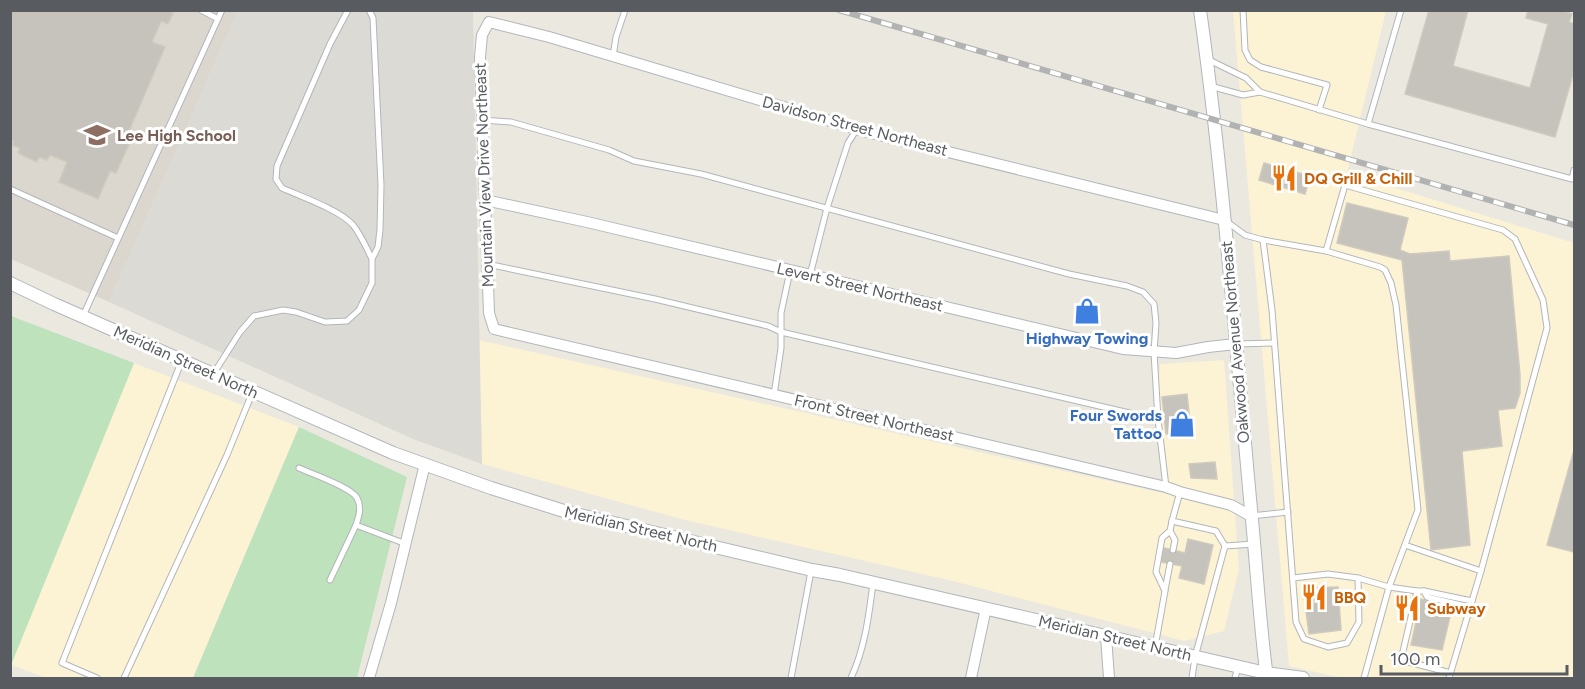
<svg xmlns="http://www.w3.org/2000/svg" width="1585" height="689" font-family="Figtree,sans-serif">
<rect width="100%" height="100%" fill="#ebe8df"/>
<!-- commercial -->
<g fill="#fcf2d4">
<polygon points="1233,11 1386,11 1347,173 1574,243 1574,678 1342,678 1289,666"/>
<polygon points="479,340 1167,494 1158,391 1160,364 1224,360 1239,569 1224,631 1184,641 953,581 685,520 482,464"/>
<polygon points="134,363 299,427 193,678 46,678 11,665"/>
</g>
<!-- industrial -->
<polygon fill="#dcdad4" points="238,11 473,11 482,464 413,439 109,302"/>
<!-- education -->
<polygon fill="#dbd7ce" points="11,11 238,11 109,302 11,259"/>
<!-- green -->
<g fill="#bde2bc">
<polygon points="11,316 134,363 11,665 10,665"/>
<polygon points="299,427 407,477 357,678 193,678"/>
</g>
<!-- building -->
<g fill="#c6c3bd" stroke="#cfcabe" stroke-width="1.5">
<polygon points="10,10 169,10 173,13 168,24 161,21 152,42 165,47 126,138 131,140 116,173 110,171 98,199 59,182 67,162 50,155 47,160 39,157 37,162 18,153 20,148 12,145 14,141 10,139"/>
<polygon points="1429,10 1468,10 1453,66 1530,88 1548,24 1526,18 1528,10 1561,10 1572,14 1569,22 1574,24 1574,71 1555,137 1405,94"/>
<polygon points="1264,163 1310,176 1305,194 1259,180"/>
<polygon points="1347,203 1408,218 1400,250 1410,254 1449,251 1450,261 1509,256 1520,375 1520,393 1515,408 1498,410 1502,446 1462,451 1470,545 1431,550 1402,260 1337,243"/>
<polygon points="1187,394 1191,432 1166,434 1162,397"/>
<polygon points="1574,450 1574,552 1547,545"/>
<polygon points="1215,462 1217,479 1191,478 1189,464"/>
<polygon points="1188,539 1213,545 1204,584 1179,578 1182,566 1161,562 1164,548 1185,553"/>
<polygon points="1338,587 1341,630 1309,634 1303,588"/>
<polygon points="1421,599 1452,608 1442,650 1411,645"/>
</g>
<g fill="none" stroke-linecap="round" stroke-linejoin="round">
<!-- service casing -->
<g stroke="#b2b6ba" stroke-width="7">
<g id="service">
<polyline points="201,10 218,19"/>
<path d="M 348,10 L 330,44 L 277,166 L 276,179 L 282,188 C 302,197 340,210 353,225 C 361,235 366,247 372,259 L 378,247 L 380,230 L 381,185 L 373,18 L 369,10"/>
<polyline points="1243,10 1245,50 1250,60 1261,67 1327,85 1319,110"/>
<polyline points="613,56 616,37 625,10"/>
<polyline points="1207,59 1246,78 1260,92 1368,124 1572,179 1574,170"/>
<polyline points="1210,86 1243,95 1260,92"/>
<polyline points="482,120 511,122 609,150 634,161 701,174 1069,274 1127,286 1143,292 1154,304 1156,323 1154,352 1158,419 1166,487"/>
<polyline points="1368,124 1401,10"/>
<polyline points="10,189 118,238"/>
<polyline points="1226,221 1245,235 1263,240 1326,251 1380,267 1385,270 1391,283 1396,305 1418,510 1389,587 1364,678"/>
<polyline points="1263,240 1272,310 1296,622 1304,639 1328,647 1347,643 1359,622 1358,578"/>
<polyline points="1326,251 1345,185 1503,230 1515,239 1543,300 1547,328 1481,571"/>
<polyline points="487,264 655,299 768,326 781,332 1138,415 1150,419 1158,419"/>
<polyline points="810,275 827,208 848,143 857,129"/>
<polyline points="83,316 222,10"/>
<polyline points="1237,344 1274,343"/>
<polyline points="214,373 240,332 254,316 283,310 296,312 325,322 347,321 359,310 372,283 372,259"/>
<polyline points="774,395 781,348 781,313 790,271"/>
<path d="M 299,468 C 312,474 351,487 357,498 C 362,507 359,516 356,525"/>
<polyline points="1180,492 1172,521 1216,531 1225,546"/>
<polyline points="1251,516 1288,512"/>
<polyline points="1170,531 1175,540 1173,550"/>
<polyline points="1405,545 1481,571 1472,601"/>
<polyline points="1293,578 1328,574 1358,578 1389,587 1417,591"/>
<polyline points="330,580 356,525 406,544"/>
<polyline points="1165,590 1170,564"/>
<polyline points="1424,591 1427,597 1470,607"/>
<polyline points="1155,647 1165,591 1156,572 1162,538 1170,531 1172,521"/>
<polyline points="97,678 62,663 182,360"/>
<polyline points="124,678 227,455 253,391"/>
<polyline points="791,678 811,571"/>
<path d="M 851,678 C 865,648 869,615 873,583"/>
<polyline points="1192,678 1195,657 1225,546 1254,544"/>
<polyline points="1235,678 1238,667"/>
<polyline points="1449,678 1472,601 1424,591 1417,591 1401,660 1451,673"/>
</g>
</g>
<!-- minor casing -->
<g stroke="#b2b6ba" stroke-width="12">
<g id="minor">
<polyline points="485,200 587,222 1123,349 1176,353 1208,347 1236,344"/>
<polyline points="1224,220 867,132 549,37 489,22 482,35 480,57 489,313 494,329 1166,487 1180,492 1231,505 1251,516"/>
<polyline points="1106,636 1109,678"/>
<polyline points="369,678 391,603 425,464"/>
<polyline points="971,678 986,608"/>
</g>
</g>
<!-- tertiary casing -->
<g stroke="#b2b6ba" stroke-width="14">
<g id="tertiary">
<path d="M 1200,10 C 1224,180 1236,350 1252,520 C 1257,573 1260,626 1267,678"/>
<polyline points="10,283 54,304 393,453 491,488 567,512 812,570 840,575 1266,673 1303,678"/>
</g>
</g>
<!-- service -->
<use href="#service" stroke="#fff" stroke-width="5"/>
<!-- minor -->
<use href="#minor" stroke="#fff" stroke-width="10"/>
<!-- tertiary -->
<use href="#tertiary" stroke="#fff" stroke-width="12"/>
<!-- rail casing -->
<g stroke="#b1b2b2" stroke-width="6">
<polyline id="rail" points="839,10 1574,225"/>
</g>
<!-- rail -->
<use href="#rail" stroke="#fff" stroke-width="4" stroke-dasharray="11" stroke-linecap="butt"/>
</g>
<!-- icons -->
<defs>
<g id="school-bare" transform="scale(2.07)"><path d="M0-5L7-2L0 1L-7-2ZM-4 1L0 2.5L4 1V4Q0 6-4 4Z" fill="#8d6e63" stroke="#fff" stroke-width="2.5" paint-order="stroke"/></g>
<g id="restaurant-bare" transform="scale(2.07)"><path d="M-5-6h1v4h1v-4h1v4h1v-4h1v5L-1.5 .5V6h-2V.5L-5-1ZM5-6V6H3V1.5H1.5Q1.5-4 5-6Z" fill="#e8710a" stroke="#fff" stroke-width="2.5" paint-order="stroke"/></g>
<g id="shop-bare" transform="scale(2.07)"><path d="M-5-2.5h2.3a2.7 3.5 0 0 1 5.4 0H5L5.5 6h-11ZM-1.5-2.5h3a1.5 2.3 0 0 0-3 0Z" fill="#3f7fe0" stroke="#fff" stroke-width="2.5" paint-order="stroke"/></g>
</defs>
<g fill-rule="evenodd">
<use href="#school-bare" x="97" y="135"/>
<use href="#restaurant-bare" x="1284" y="178"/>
<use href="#shop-bare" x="1087" y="311"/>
<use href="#shop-bare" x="1182" y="424"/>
<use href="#restaurant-bare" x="1314" y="597"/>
<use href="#restaurant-bare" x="1407" y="608"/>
</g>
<g text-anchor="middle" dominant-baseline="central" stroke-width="6" stroke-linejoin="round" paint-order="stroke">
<!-- street labels -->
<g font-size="16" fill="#585c60" stroke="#fff">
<text transform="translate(855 126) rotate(15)">Davidson Street Northeast</text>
<text transform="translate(484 175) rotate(-92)">Mountain View Drive Northeast</text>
<text transform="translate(860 287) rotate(13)">Levert Street Northeast</text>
<text transform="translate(1235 342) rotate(-95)">Oakwood Avenue Northeast</text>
<text transform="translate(186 362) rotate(24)">Meridian Street North</text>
<text transform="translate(874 418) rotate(13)">Front Street Northeast</text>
<text transform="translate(641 529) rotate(13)">Meridian Street North</text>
<text transform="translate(1115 638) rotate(13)">Meridian Street North</text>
</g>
<!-- education labels -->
<g font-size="16" font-weight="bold" fill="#785e54" stroke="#fff" text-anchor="start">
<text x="117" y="135">Lee High School</text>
</g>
<!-- food labels -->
<g font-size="16" font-weight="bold" fill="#c56008" stroke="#fff" text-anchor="start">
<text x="1304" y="178">DQ Grill &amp; Chill</text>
<text x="1334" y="597">BBQ</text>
<text x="1427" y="608">Subway</text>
</g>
<!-- shop labels -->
<g font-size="16" font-weight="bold" fill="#366cbe" stroke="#fff">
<text x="1087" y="338">Highway Towing</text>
<text x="1162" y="415" text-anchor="end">Four Swords<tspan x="1162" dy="18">Tattoo</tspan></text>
</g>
</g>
<!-- border -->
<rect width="1585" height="689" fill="none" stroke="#585c60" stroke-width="24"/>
<!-- scale -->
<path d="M1381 665v9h186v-9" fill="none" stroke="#585c60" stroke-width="3"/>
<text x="1390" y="665" font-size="18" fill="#585c60" stroke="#ffffff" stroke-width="4.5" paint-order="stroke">100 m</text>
</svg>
